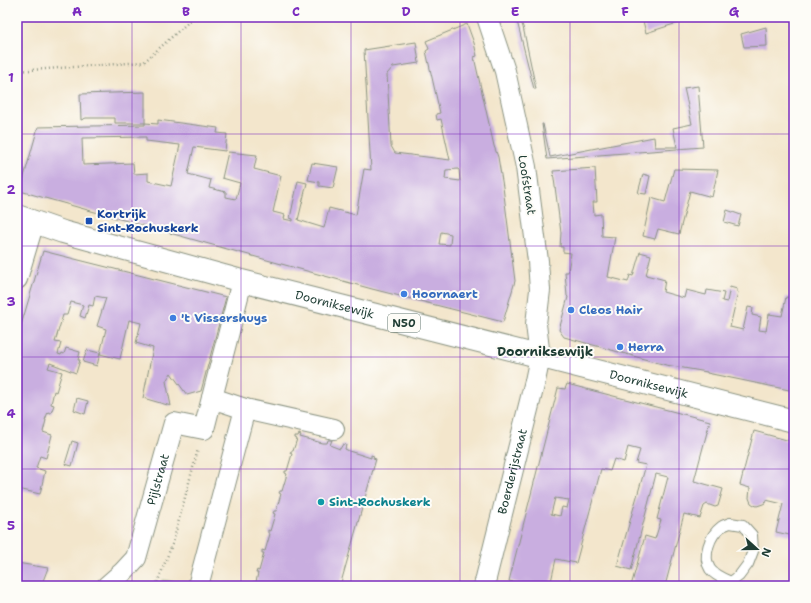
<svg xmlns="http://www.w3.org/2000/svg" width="811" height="603" font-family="'Shantell Sans',sans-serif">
<rect width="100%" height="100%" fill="#fdfcf7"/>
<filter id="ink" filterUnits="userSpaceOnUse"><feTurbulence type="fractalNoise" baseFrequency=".025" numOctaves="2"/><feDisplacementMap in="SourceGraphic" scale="8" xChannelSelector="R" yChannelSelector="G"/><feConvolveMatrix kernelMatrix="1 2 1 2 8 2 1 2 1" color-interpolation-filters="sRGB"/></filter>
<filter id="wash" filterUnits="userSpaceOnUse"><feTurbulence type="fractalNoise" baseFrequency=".012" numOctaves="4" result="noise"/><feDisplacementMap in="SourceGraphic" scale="16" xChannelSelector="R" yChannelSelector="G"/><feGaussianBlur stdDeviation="0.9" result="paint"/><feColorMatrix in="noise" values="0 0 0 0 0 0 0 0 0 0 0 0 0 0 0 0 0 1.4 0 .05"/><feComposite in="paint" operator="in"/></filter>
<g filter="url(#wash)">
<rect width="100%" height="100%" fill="#f3e6cc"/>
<!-- green -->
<polygon fill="#aed17a" stroke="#668757" points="163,580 182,584 183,586 161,586"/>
<g id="blocks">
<!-- building -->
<g fill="#c9aee0" fill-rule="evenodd">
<polygon points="516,17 519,17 523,27 536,89 534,89"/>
<polygon points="642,17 696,17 646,33"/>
<path d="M 467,24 L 474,43 L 477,56 L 474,57 L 494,146 L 498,157 L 503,187 L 515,281 L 503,322 L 372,289 L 209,244 L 20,191 L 38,127 L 145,125 L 145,123 L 158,124 L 158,120 L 218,128 L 217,133 L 227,134 L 225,151 L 194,147 L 188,174 L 211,180 L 209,188 L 226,192 L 226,197 L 236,199 L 240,183 L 222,178 L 228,152 L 257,155 L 254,169 L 281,176 L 273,212 L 285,215 L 284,219 L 293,221 L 293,219 L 290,218 L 298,181 L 307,183 L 298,220 L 324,228 L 329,208 L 356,215 L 364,169 L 371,170 L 364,50 L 416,42 L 419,63 L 393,67 L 387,74 L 391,146 L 395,153 L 450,160 L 441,119 L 437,120 L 436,114 L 440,113 L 426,51 L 429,49 L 426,41 ZM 146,137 L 146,141 L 180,145 L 171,186 L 148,181 L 148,173 L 134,174 L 133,163 L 83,165 L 82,138 ZM 458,169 L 459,170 L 460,181 L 445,179 L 446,170 ZM 441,232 L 451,234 L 450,245 L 439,244 Z"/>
<polygon points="766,27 767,46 744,47 741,34"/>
<polygon points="698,86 703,147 547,159 542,124 543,124 550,157 654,137 655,147 677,147 673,128 692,124 684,88"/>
<polygon points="145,92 145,123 115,123 115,118 86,118 81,120 80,94"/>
<polygon points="312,163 338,167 333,188 319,186 319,182 308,180"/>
<polygon points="595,168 597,202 593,202 594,215 601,214 602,236 615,237 608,277 628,282 630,275 633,276 640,252 651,255 646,275 665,280 663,292 684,298 686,290 706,295 707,290 724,293 722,301 727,302 730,287 737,289 737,292 738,292 730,327 743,330 748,307 753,308 752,315 761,317 759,330 766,331 769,314 782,316 786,297 794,298 794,391 707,373 707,372 666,365 564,337 559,330 568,297 567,296 565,272 568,272 571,253 563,252 563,247 560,247 561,233 553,171"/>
<polygon points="674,169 718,170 712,197 690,191 679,234 658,229 655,239 643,236 651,198 665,202"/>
<polygon points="643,174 650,176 646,194 638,193"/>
<polygon points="727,210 741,215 738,226 724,222"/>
<polygon points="43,251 226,297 201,391 187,395 171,373 166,381 171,406 143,398 153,348 136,343 141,323 129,320 120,359 100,354 106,329 97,326 106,298 95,296 93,306 89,305 85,318 80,316 83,305 71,302 67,315 63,315 55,342 61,343 58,354 61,355 62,353 64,354 66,348 80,352 78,360 80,360 76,373 50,363 48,368 62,372 56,392 54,391 51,404 54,405 51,413 48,412 45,420 46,420 43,432 52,435 46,458 40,456 36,468 45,471 40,494 18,489 17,491 17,339"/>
<polygon points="87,350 100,353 97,366 83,362"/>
<path d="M 567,384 L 710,421 L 694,481 L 723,489 L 718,506 L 715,507 L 707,504 L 704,506 L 700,518 L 684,514 L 665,586 L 631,586 L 645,536 L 655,539 L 661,520 L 657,519 L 668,477 L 656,474 L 631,570 L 617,566 L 646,465 L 636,463 L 640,450 L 628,447 L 624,462 L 614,459 L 610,471 L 601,469 L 576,563 L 556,559 L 550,586 L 532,586 L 509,581 L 558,388 L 565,389 ZM 555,498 L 569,500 L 567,508 L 562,507 L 560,516 L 551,514 Z"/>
<polygon points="77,398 88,401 85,414 74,410"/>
<polygon points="754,431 794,442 794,536 776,532 783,504 766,500 765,503 763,504 757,506 754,505 751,503 749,498 750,488 740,485"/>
<polygon points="299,434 301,435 300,437 322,443 327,443 328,440 332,440 330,445 332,446 340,449 343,444 346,445 345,449 349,451 371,458 371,455 374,456 373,458 376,459 340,586 254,586 255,584 252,584 253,582 256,582 258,573 256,573 257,570 259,571 264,553 262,553 262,550 265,551 270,534 268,533 268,530 270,531 275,514 273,513 274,511 276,511 281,494 279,493 280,491 282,491 287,474 285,473 285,471 287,471 292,454 290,453 291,451 293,451 297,439 295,438 295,436 298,436"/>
<polygon points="72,441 78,443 72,466 65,464"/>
<polygon points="17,563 48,568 41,586 17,586"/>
</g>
</g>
</g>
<g filter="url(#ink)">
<use href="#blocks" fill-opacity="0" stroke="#899280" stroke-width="1"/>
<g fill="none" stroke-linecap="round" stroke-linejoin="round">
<!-- service casing -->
<g stroke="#899280" stroke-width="12">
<path id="service" d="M 730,523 L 743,525 L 752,535 L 753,551 L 748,564 L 739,576 L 731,582 C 724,579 715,576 710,569 C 702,556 710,535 721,527 C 724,525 727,524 730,523 Z"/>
</g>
<!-- minor casing -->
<g stroke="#899280" stroke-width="22">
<g id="minor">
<polyline points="17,279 34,222"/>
<polyline points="212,398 245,409 334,429"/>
<path id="s1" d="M 107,586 L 123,572 L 136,558 L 174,423 L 204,429 L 242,281"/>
<polyline points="198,586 245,409"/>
<path id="s2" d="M 484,586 L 535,381 L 540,357 L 536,324 L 540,290 L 538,261 L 526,167 L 505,71 L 487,17"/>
</g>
</g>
<!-- primary casing -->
<g stroke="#899280" stroke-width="24">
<g id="primary">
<path id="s3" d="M 17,216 L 63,232 L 242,281 L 794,421"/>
</g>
</g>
<!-- path -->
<g stroke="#899280" stroke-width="2.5" stroke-dasharray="1 3" stroke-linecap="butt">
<polyline points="17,71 144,62 194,17"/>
<polyline points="156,586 173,542 198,449"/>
</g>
<!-- service -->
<use href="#service" stroke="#fff" stroke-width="10"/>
<!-- minor -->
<use href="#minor" stroke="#fff" stroke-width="20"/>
<!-- primary -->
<use href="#primary" stroke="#fff" stroke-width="22"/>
</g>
</g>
<!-- grid -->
<path fill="none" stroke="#7b2cbf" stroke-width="1" stroke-opacity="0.55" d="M 132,17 L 132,586M 241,17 L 241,586M 351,17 L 351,586M 460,17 L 460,586M 570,17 L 570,586M 679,17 L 679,586M 17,134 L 794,134M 17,246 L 794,246M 17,357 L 794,357M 17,469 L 794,469"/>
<!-- markers -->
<rect fill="#1a4fb4" stroke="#fdfcf7" stroke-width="1.5" x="85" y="217" width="8" height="8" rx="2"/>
<g fill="#3f7fe0" stroke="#fdfcf7" stroke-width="1.5">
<circle cx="404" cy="294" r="4"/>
<circle cx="571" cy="310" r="4"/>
<circle cx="173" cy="318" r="4"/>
<circle cx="620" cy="347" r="4"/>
</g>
<circle fill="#0f9aa8" stroke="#fdfcf7" stroke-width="1.5" cx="321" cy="502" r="4"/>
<g text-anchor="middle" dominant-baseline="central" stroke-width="4" stroke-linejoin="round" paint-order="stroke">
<!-- shield labels -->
<rect fill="#fdfcf7" stroke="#62766e" stroke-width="1" x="388" y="314" width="32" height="18" rx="3"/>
<g font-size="11" font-weight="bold" fill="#1f3d34">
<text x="404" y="323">N50</text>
</g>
<!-- street labels -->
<g font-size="12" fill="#1f3d34" stroke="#fdfcf7">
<text transform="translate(527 185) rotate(81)">Loofstraat</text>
<text stroke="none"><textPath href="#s3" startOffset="330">Doorniksewijk</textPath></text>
<text stroke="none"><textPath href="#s3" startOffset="654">Doorniksewijk</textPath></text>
<text stroke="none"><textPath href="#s2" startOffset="118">Boerderijstraat</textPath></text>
<text stroke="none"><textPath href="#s1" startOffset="122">Pijlstraat</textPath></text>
</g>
<!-- transit labels -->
<g font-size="12" font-weight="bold" fill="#164399" stroke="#fdfcf7" text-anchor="start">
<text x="97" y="214">Kortrijk<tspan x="97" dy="14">Sint-Rochuskerk</tspan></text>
</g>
<!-- shop labels -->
<g font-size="12" font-weight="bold" fill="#366cbe" stroke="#fdfcf7" text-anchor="start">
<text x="412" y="294">Hoornaert</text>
<text x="579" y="310">Cleos Hair</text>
<text x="181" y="318">'t Vissershuys</text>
<text x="628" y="347">Herra</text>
</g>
<!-- culture labels -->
<g font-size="12" font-weight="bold" fill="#0d838f" stroke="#fdfcf7" text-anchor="start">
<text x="329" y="502">Sint-Rochuskerk</text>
</g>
<!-- neighbourhood labels -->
<g font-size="13" font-weight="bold" fill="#1f3d34" stroke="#fdfcf7">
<text x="545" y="351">Doorniksewijk</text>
</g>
</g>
<!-- margin -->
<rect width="811" height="603" fill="none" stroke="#fdfcf7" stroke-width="44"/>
<!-- north arrow -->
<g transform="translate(757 549) rotate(111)" stroke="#fdfcf7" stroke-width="3" paint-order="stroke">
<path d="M0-3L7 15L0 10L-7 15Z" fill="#1f3d34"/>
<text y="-6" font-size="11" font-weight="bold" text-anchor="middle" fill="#1f3d34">N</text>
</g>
<rect x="22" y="22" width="767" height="559" fill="none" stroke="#7b2cbf" stroke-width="1.5"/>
<g font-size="13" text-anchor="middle" font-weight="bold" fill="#7b2cbf">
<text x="77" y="16">A</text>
<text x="186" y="16">B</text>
<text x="296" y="16">C</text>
<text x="406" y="16">D</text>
<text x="515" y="16">E</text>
<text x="625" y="16">F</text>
<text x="734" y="16">G</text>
<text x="11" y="82">1</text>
<text x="11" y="194">2</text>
<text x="11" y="306">3</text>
<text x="11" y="418">4</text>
<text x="11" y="530">5</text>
</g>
</svg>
